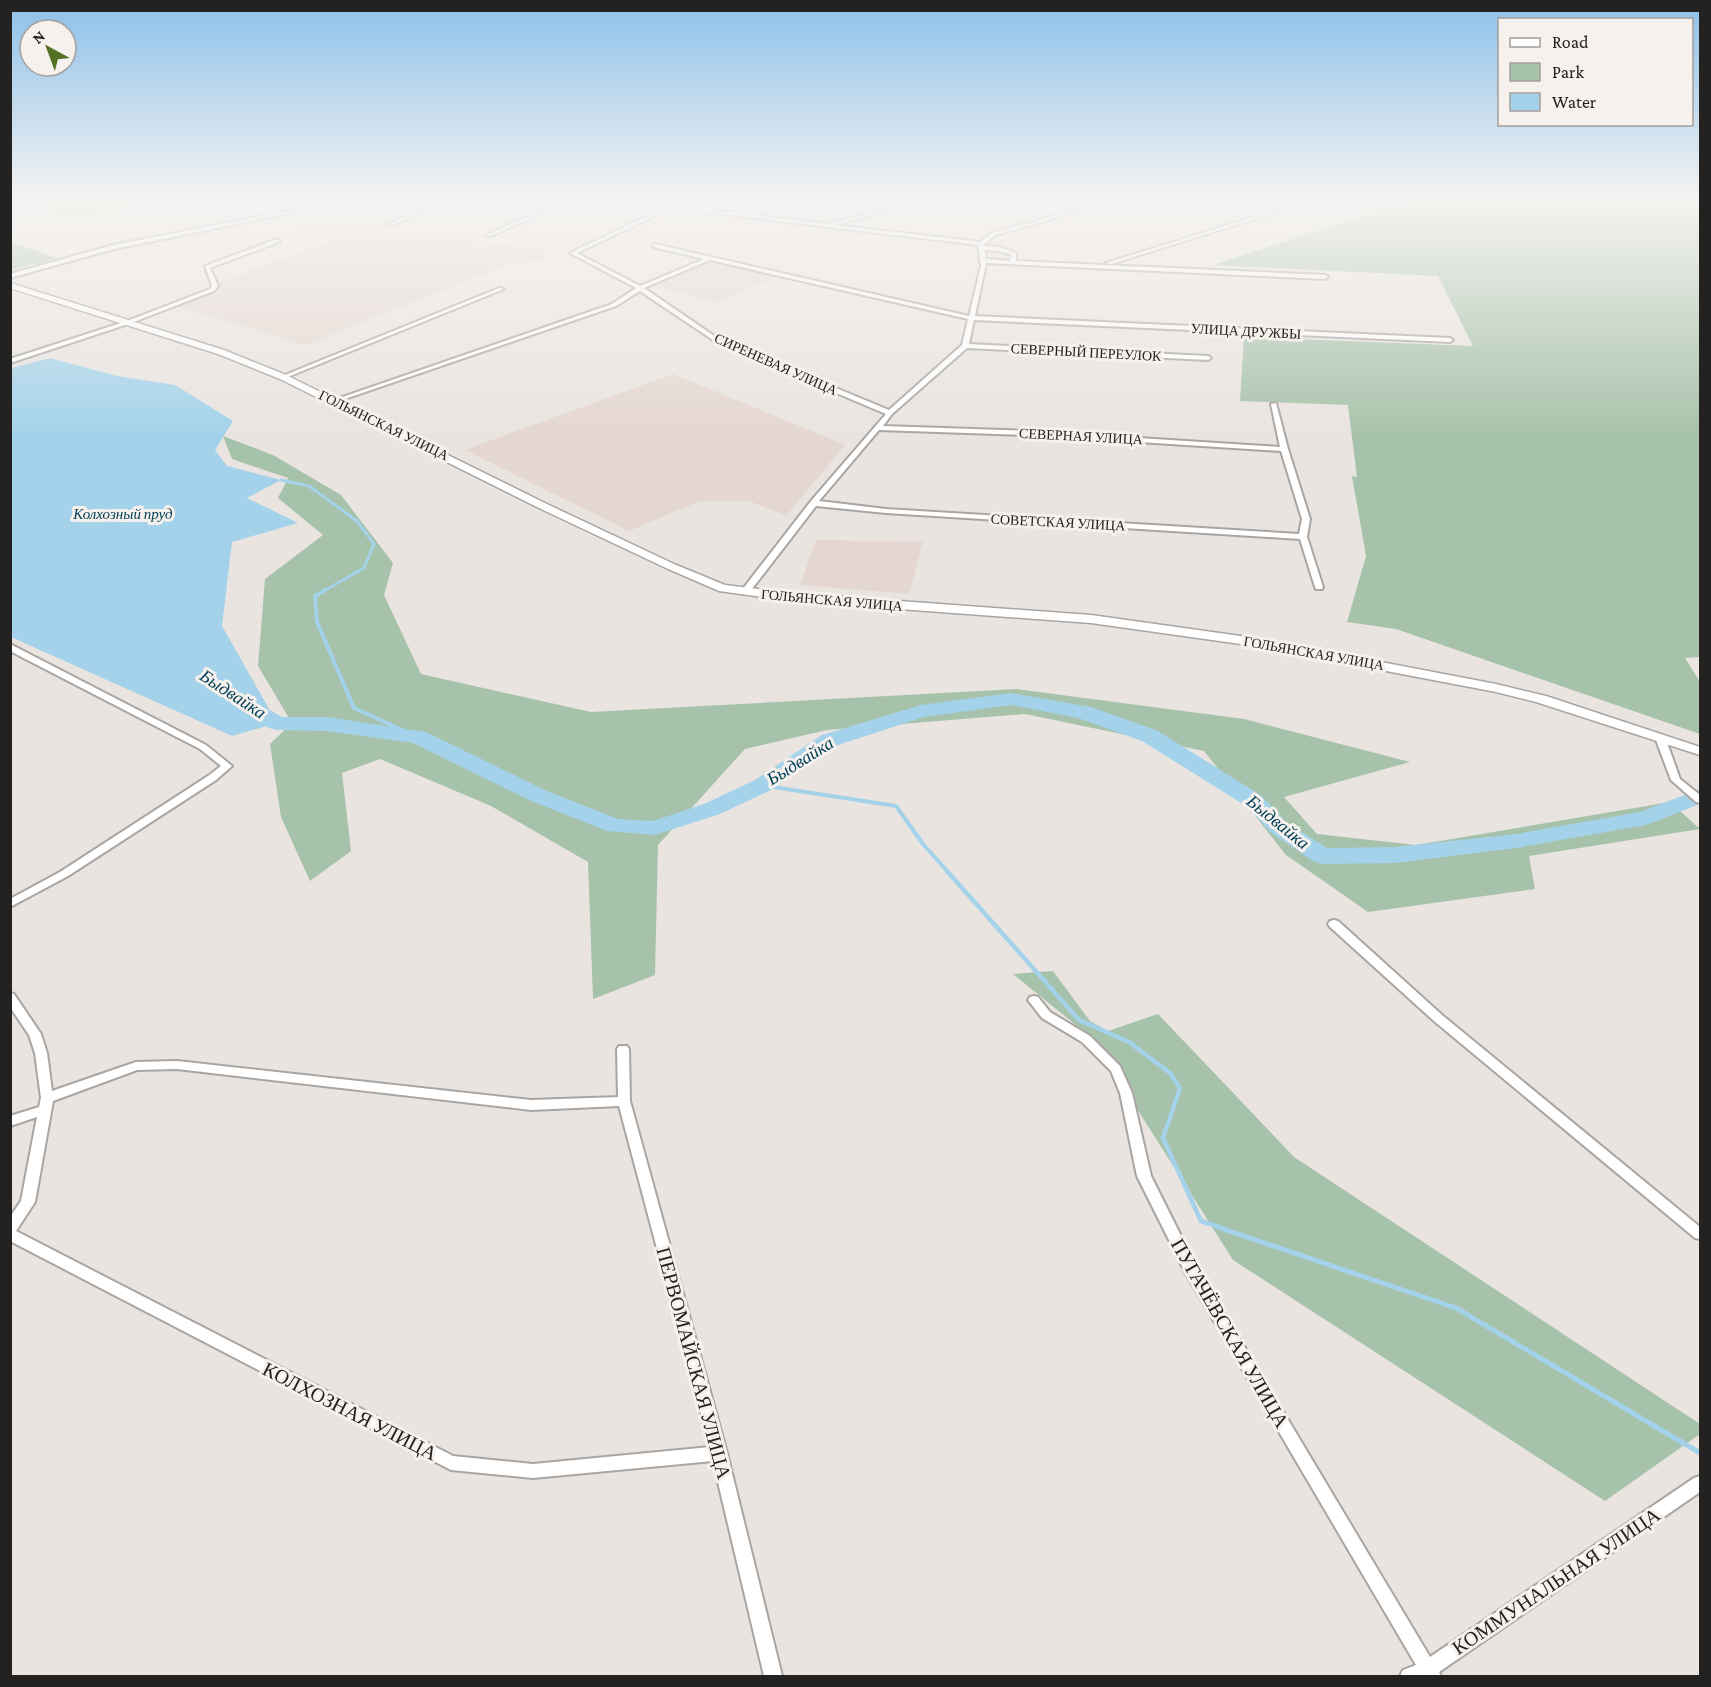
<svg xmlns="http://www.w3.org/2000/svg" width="1711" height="1687" font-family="'Crimson Pro',serif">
<rect width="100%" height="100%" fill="#e9e4e0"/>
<!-- built -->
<g fill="#e4d7cf">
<polygon points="321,223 547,250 547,259 506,265 304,345 178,306 222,290 208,286 333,241 299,232"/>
<polygon points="709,261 775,277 718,303 651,285"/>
<polygon points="673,374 845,445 786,516 749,501 700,501 629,531 465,450"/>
<polygon points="816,540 923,542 909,594 800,585"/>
</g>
<!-- green -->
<g fill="#a7c2aa">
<polygon points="28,201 150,201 70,218"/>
<polygon points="1409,201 1700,201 1700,657 1685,658 1700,682 1700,734 1396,629 1347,622 1366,556 1352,476 1357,477 1348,405 1240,401 1244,337 1473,346 1438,276 1213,265"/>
<polygon points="11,243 58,258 15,269 11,268"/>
<polygon points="223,436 273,455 341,495 393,563 384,595 421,674 591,712 1016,689 1244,719 1410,762 1284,797 1317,834 1416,845 1670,802 1700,829 1529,856 1535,889 1368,912 1286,855 1204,751 1025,714 827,730 745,749 658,845 655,975 593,999 588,862 491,806 380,759 342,773 351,851 310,881 281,817 270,744 292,723 258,666 265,579 323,535 278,498 288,478 232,459"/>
<polygon points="1053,971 1090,1021 1108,1031 1158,1014 1294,1157 1700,1424 1700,1434 1605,1501 1233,1260 1092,1038 1013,974"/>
</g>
<!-- water -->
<polygon fill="#a3d2ea" points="50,358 117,376 175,385 233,421 215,450 227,466 281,480 247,498 298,523 232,542 222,626 277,723 232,736 11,637 11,368"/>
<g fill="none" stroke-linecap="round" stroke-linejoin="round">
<!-- stream-far3 -->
<polyline stroke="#a3d2ea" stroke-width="3" points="281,480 309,486 357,521 374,544 364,568 322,592"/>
<!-- stream-far2 -->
<g stroke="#a3d2ea" stroke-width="4">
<polyline points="325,590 315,596 317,622 354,708 418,737"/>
<polyline points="761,785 896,806 923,844 948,872"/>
</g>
<!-- stream-far1 -->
<polyline stroke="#a3d2ea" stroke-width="4.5" points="947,871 1079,1020 1129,1042 1170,1073 1180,1088 1163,1138 1201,1221 1228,1230"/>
<!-- stream -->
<polyline stroke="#a3d2ea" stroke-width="5" points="1223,1229 1456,1308 1700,1453"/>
<!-- river -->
<polygon fill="#a3d2ea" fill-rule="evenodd" points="1011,693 1091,707 1158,731 1262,796 1286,822 1327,848 1395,847 1516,834 1640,812 1700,789 1700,804 1646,825 1516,848 1395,863 1322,864 1313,861 1270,832 1246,806 1142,741 1078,718 1011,705 924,717 838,745 771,790 720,814 655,835 607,831 531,801 413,743 327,731 277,730 269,728 239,705 242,700 250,699 282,717 327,717 426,732 547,791 618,819 653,821 704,804 755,780 822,735 921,705"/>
<!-- street casing -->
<g stroke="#aaa5a1" stroke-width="4">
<g id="street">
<polygon points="340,201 350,201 114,249 10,278 10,274 113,245"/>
<polygon points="442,201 449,201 393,225 388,224"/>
<polygon points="563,201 570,201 491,236 486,235"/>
<path d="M 627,201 L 640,201 L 707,209 L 711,204 L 729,201 L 715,206 L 712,210 L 828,224 L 916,201 L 923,201 L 835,225 L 980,242 L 992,233 L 1107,201 L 1114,201 L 996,235 L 984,244 L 984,246 L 1000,247 L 1016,253 L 1016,261 L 1325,275 L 1328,277 L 1325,279 L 986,263 L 975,316 L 1450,338 L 1453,340 L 1450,342 L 974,320 L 969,344 L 1208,356 L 1211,358 L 1208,360 L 967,348 L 892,414 L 883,426 L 1029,431 L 1280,447 L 1271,404 L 1276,403 L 1288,449 L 1310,519 L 1307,537 L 1323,587 L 1322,589 L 1316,589 L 1315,587 L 1300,539 L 886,513 L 816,506 L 748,594 L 742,594 L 742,590 L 811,501 L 886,414 L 716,342 L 640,291 L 616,306 L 336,402 L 331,401 L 612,304 L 636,288 L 570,253 L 666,207 L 629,203 ZM 672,208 L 978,245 L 981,266 L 969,316 L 655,244 L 653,245 L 653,247 L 704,259 L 640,286 L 577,253 ZM 985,250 L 999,251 L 1011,255 L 1010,261 L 986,259 ZM 710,260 L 968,319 L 962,345 L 889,410 L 720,340 L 644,288 ZM 879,430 L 1029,435 L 1281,451 L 1302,519 L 1299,534 L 886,509 L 819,501 Z"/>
<polygon points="1305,201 1313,201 1111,264 1106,263"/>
<polygon points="277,239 280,241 279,242 210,268 218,286 214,291 131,323 10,363 10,359 127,321 210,289 212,286 205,266"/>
<polygon points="499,288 504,289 285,378 280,377"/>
<polygon points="10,644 206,745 232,766 216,780 68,876 10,907 10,899 60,872 208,776 221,766 200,749 10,651"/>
<polygon points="1661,737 1666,740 1680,779 1700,795 1700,803 1696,802 1671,780 1656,740"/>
<polygon points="1334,920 1338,921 1442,1015 1700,1227 1700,1239 1695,1238 1434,1021 1330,927 1328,924 1330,921"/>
<path d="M 10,993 L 14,994 L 41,1034 L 47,1053 L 52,1091 L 136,1062 L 177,1061 L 531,1100 L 618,1097 L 617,1049 L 619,1046 L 627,1046 L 629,1049 L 630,1101 L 727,1453 L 782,1676 L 764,1676 L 713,1461 L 533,1478 L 451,1470 L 10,1241 L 10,1217 L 21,1201 L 37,1117 L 10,1126 L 10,1116 L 39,1107 L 41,1098 L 35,1053 L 29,1035 L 10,1007 ZM 177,1069 L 531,1110 L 619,1106 L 710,1447 L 533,1464 L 453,1456 L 16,1231 L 35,1202 L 53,1101 L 137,1070 Z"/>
<polygon points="1034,996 1038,997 1050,1012 1090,1036 1120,1066 1132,1093 1151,1176 1195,1264 1430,1657 1694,1478 1700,1476 1700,1492 1439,1672 1441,1676 1400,1676 1403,1670 1416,1665 1185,1272 1137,1176 1120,1093 1111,1071 1082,1042 1042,1018 1028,1000 1030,997"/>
</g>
</g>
<!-- secondary casing -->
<g stroke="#aaa5a1" stroke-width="3">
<polygon id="secondary" points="10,283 224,350 286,375 549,505 674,564 725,585 791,593 1091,615 1255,638 1496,684 1546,696 1700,747 1700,755 1536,702 1496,692 1255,646 1091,623 791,601 719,591 666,568 541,509 280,379 218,354 10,288"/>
</g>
<!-- street -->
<use href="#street" fill="#fff" fill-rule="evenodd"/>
<!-- secondary -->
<use href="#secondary" fill="#fff" fill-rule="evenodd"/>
</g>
<!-- sky -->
<linearGradient id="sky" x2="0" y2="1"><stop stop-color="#8cc0e9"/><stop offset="0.46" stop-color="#f5f3f1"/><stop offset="1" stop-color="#f5f3f1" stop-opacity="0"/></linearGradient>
<rect width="1711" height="437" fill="url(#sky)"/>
<g text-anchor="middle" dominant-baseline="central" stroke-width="6" stroke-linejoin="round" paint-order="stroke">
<!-- far-street labels -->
<g font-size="14" fill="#242220" stroke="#f7f1ed">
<text transform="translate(1246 331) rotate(3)">УЛИЦА ДРУЖБЫ</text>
<text transform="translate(1086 352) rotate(3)">СЕВЕРНЫЙ ПЕРЕУЛОК</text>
<text transform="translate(776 364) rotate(24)">СИРЕНЕВАЯ УЛИЦА</text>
<text transform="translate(384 425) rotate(26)">ГОЛЬЯНСКАЯ УЛИЦА</text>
<text transform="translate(1081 436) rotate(3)">СЕВЕРНАЯ УЛИЦА</text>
<text transform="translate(1058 522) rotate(3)">СОВЕТСКАЯ УЛИЦА</text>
<text transform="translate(832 600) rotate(5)">ГОЛЬЯНСКАЯ УЛИЦА</text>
<text transform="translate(1314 653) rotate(10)">ГОЛЬЯНСКАЯ УЛИЦА</text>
</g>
<!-- far-water labels -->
<g font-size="15" font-style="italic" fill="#004159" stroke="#f7f1ed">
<text x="123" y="514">Колхозный пруд</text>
</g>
<!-- water labels -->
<g font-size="18" font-style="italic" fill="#004159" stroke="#f7f1ed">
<text transform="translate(233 694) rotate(33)">Быдвайка</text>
<text transform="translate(800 761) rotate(-32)">Быдвайка</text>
<text transform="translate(1278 822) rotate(39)">Быдвайка</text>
</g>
<!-- near-street labels -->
<g font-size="20" fill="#242220" stroke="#f7f1ed">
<text transform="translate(1230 1333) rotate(60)">ПУГАЧЁВСКАЯ УЛИЦА</text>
<text transform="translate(694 1363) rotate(75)">ПЕРВОМАЙСКАЯ УЛИЦА</text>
<text transform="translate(350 1411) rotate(27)">КОЛХОЗНАЯ УЛИЦА</text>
<text transform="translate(1556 1581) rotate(-34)">КОММУНАЛЬНАЯ УЛИЦА</text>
</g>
</g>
<!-- border -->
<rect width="1711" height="1687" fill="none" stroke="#242220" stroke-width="24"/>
<!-- legend -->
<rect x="1498" y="18" width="195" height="108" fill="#f7f1ed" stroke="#a39e9b" stroke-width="1.5"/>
<rect x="1510" y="38" width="30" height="9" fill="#ffffff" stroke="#a39e9b" stroke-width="1.5"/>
<text x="1552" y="48" font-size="18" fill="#242220">Road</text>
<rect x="1510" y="63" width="30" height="18" fill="#a7c2aa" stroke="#a39e9b" stroke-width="1.5"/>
<text x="1552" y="78" font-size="18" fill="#242220">Park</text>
<rect x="1510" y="93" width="30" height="18" fill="#a3d2ea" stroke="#a39e9b" stroke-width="1.5"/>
<text x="1552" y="108" font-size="18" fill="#242220">Water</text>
<!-- north arrow -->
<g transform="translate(48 48) rotate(319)"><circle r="28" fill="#f7f1ed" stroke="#a39e9b" stroke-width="1.5"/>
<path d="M0-4.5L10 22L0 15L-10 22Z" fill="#537025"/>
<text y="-9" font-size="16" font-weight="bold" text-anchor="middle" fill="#242220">N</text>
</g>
</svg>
